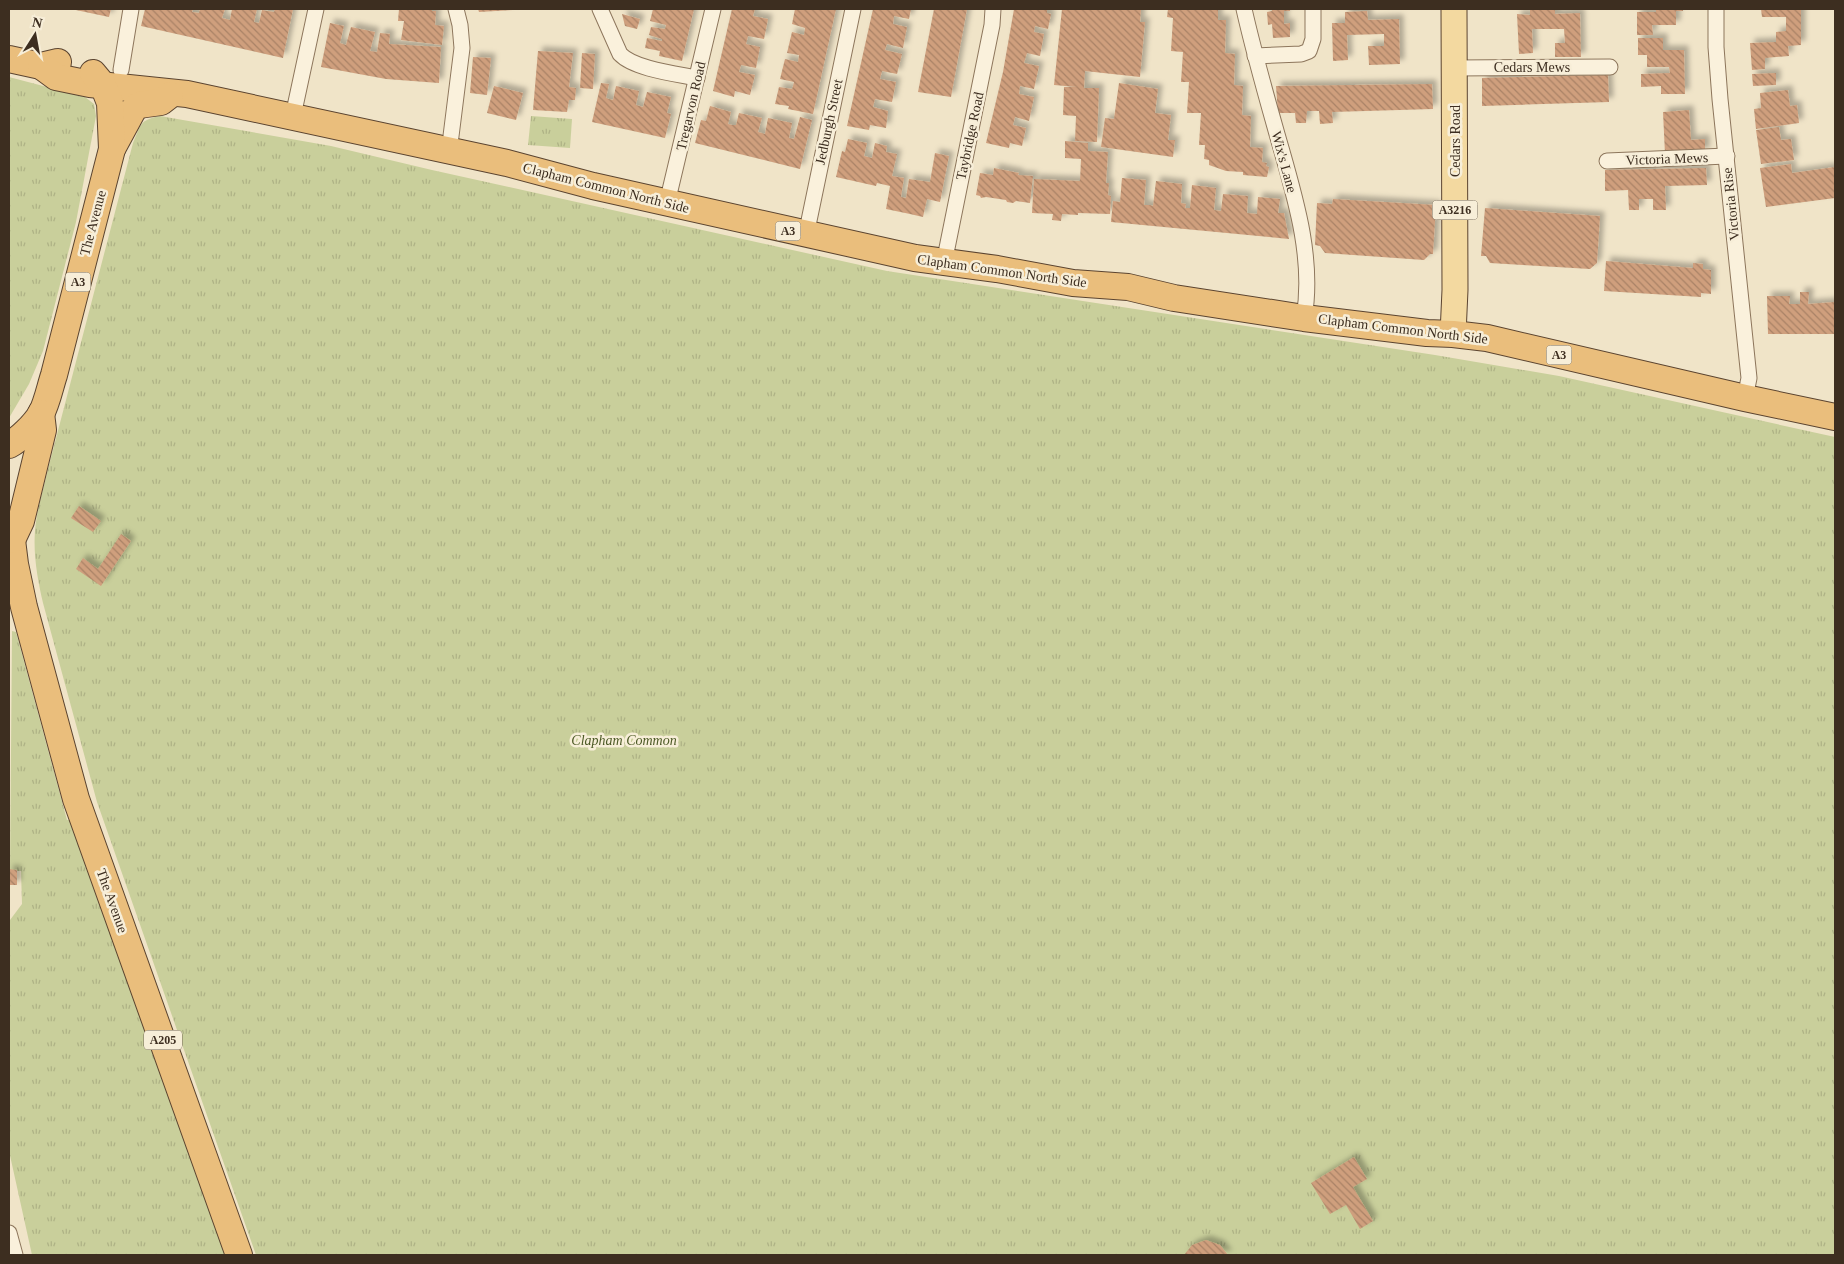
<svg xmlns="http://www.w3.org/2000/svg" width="1844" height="1264" font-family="Georgia,serif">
<defs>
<pattern id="park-tufts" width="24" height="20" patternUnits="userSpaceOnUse" patternTransform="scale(1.25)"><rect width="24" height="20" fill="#c9cf9b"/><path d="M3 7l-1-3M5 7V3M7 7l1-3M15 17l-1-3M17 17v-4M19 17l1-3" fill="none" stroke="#aeb285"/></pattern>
<pattern id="building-back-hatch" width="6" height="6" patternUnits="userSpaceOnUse" patternTransform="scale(1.25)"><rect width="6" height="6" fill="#cf9f7d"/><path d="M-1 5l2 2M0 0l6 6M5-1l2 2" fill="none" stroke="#a98266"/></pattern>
<filter id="shadow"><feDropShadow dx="4.5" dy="-4.5" stdDeviation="2.5" flood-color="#0004"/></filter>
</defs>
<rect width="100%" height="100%" fill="#f0e4c8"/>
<!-- park -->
<g fill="url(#park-tufts)">
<polygon points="9,77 85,97 94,104 96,116 76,222 43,351 29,384 9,418"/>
<path d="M 160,116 L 331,146 L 432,170 L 887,271 L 1435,355 L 1559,376 L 1835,437 L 1835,1255 L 256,1255 L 97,802 L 43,603 C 37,577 32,549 36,522 C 38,505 44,487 48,469 L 133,143 C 141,125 139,120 160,116 Z"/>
<polygon points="531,116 572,119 570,148 528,145"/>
<polygon points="12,631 16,632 67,820 73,820 226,1255 32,1255 9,1151 10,920 22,904 21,871 10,871"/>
</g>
<!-- building -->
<g fill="url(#building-back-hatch)" filter="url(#shadow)">
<polygon points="71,9 111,9 109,17"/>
<polygon points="145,9 193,9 192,12 199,13 200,9 225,9 222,18 230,20 232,9 257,9 254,22 259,23 262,10 274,12 275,9 293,9 283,58 141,26"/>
<polygon points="399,9 432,9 432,11 436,11 435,25 444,26 442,45 401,40 404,21 398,21"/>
<polygon points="478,9 513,9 513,10 479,12"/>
<polygon points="653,9 694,9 682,61 659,56 660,51 645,48 647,38 662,41 662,39 649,35 651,27 665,29 666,25 650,21"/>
<polygon points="732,9 755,9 753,16 768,19 764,39 748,36 746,44 760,47 756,68 741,65 739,72 755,75 750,95 735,91 734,97 713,91"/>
<polygon points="795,9 836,9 813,114 788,109 789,106 775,104 779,87 792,89 793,86 794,82 780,79 785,59 798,62 799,55 787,53 792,32 804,35 805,28 792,24"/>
<polygon points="873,9 911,9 909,19 894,16 893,24 907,27 903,48 887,44 885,50 902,54 897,74 882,71 880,79 896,82 892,102 875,99 873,107 888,111 886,128 870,125 869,130 847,126"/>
<polygon points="934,9 967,9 951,97 918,92"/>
<polygon points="1014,9 1047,9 1047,13 1051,14 1048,29 1035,26 1034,32 1044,34 1040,56 1027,53 1024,63 1039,66 1034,89 1020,86 1019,94 1034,97 1029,121 1015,117 1013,125 1026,128 1022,146 1010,143 1009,148 986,143 1003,72"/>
<polygon points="1062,9 1141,9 1140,22 1145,22 1140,77 1085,71 1084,88 1099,88 1097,142 1075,141 1076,116 1063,115 1064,87 1077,87 1054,85"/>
<polygon points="1168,9 1218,9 1218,20 1226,20 1225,53 1235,54 1234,85 1243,86 1242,115 1251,116 1250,147 1263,148 1262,162 1267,163 1266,166 1269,167 1267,177 1243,175 1243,172 1226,171 1209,165 1209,160 1204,159 1205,145 1199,145 1201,113 1187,113 1189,82 1181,82 1183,52 1171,51 1173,18 1167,17"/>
<polygon points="1272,9 1290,9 1290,11 1284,11 1284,24 1290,23 1290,37 1273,38 1272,24 1268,25 1267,12 1272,11"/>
<polygon points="1530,9 1555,9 1555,14 1580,13 1581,57 1555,57 1555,43 1565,43 1564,29 1532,29 1533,53 1519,54 1517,14 1530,15"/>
<polygon points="1656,9 1683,9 1683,11 1676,11 1676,25 1652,25 1653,35 1637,35 1637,12 1656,12"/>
<polygon points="1761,9 1801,9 1801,45 1788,46 1789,56 1765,58 1765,69 1752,70 1750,43 1776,42 1776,32 1786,31 1786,17 1762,17"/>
<polygon points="1367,11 1368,20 1399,19 1400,64 1369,65 1368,46 1384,46 1384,34 1347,35 1348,60 1333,61 1332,23 1345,23 1345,12"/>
<polygon points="622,14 640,19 637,29 625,26"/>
<polygon points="330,23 344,26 340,43 346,45 351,27 375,32 370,51 377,52 380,33 390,34 389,44 441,47 439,83 386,79 321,67"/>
<polygon points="1638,38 1663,38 1663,50 1684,50 1685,94 1661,94 1661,86 1641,87 1641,74 1670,73 1669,67 1647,67 1647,55 1638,55"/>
<polygon points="538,51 573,53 569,87 576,88 575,100 569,100 567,112 533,110"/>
<polygon points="582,53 595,54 593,89 580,88"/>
<polygon points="473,57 491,58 487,95 470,93"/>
<polygon points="1776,73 1776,85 1753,86 1752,74"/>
<polygon points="1608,75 1609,102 1482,106 1482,78"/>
<polygon points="601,83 609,84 606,98 609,99 613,100 616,86 639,91 636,105 643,107 647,92 671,97 667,113 671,114 665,138 592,122"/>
<polygon points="1119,83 1158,89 1155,113 1171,115 1168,140 1175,140 1173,157 1101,147 1105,118 1114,119"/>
<polygon points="1432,84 1433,109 1332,112 1333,123 1320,124 1319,111 1307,111 1306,123 1296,123 1295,113 1278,113 1276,86"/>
<polygon points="494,86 523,93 516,120 487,113"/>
<polygon points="1788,90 1790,106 1797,105 1799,123 1756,129 1754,109 1761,108 1760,93"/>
<polygon points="710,106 731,112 728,124 732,125 736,125 739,113 762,118 758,132 765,134 768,118 792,123 789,138 794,139 800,117 812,120 800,169 695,143 701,120 706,121"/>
<polygon points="1689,110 1691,140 1705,139 1705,152 1665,154 1663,112"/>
<polygon points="1779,127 1781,140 1791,139 1794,160 1761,164 1756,130"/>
<polygon points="848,139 867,143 864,156 872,158 875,143 887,146 886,152 897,154 892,176 904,178 901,197 906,198 909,179 930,182 935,153 949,156 940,202 927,199 923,217 910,214 886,209 890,186 877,183 876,186 836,177 842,151 845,152"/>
<polygon points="1065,141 1088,143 1088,151 1108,152 1106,183 1109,183 1108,195 1111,196 1110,214 1078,213 1078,215 1062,214 1061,221 1052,220 1053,214 1032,213 1034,179 1080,181 1081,159 1065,158"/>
<polygon points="1791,164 1792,173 1835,167 1835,198 1766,207 1760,168"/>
<polygon points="994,168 1019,173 1018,175 1033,176 1030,203 1016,201 1013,203 1007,202 1006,200 986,197 981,198 980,196 976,195 980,173 993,175"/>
<polygon points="1706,168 1707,185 1665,186 1666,210 1653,210 1653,199 1639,199 1639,210 1629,210 1628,190 1605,191 1605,170"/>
<polygon points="1122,178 1146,180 1144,205 1150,205 1153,206 1156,181 1182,184 1181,203 1186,204 1185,208 1190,208 1192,185 1216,188 1214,210 1221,211 1223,194 1248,196 1247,213 1257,214 1258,197 1280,199 1278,213 1284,213 1289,239 1111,222 1113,201 1120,202"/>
<polygon points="1333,199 1436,205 1433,254 1430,254 1424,260 1325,253 1320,246 1315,245 1317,203 1332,204"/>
<polygon points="1485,208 1600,216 1597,263 1590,269 1490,263 1486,256 1481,256"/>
<polygon points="1606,261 1693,268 1693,263 1703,264 1703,269 1711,270 1711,294 1701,293 1701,297 1604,291"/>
<polygon points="1800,292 1809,292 1808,304 1835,302 1835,334 1768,334 1767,296 1790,296 1789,304 1800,304"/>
<polygon points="79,506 101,521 93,532 71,518"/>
<polygon points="121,534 131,541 101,586 76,569 83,558 98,569"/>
<polygon points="9,869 17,870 17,885 9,885"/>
<polygon points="1354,1157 1367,1179 1353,1187 1373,1221 1360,1229 1346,1205 1330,1214 1311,1183"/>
<polygon points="1206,1240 1220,1245 1228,1255 1184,1255 1192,1245"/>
</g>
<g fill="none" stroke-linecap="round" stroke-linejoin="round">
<!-- minor casing -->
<g stroke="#8d765c" stroke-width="17">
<g id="minor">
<path d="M 600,9 L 620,54 C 634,69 677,74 697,78"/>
<path d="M 1244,9 C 1253,49 1264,88 1275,127 C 1292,188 1315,254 1304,318"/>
<polyline points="1716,9 1716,47 1720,99 1749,378 1745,398"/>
<polyline points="1255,56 1301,54 1309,51 1313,39 1313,9"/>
<polyline points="1455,68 1610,67"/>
<polyline points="121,70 131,9"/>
<polyline points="293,116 316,9"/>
<polyline points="449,152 462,48 460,25 456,9"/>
<polyline points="1607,161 1727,156"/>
<polyline points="667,203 713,9"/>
<polyline points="806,235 853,9"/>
<polyline points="944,263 992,25 993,9"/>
<polyline points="9,1233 15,1255"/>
</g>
</g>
<!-- primary casing -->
<g stroke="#5b4430" stroke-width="27">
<polyline id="primary" points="1453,334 1455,290 1454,9"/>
</g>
<!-- trunk casing -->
<g stroke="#5b4430" stroke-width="28">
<g id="trunk">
<polyline points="9,59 41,66 58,62"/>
<polyline points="41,66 56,77 90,84 187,94 507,163 593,186 915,258 997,269 1073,283 1128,287 1174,298 1304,318 1427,333 1453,334 1487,338 1745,398 1835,417"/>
<polyline points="113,147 133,110 139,105 161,102 170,95"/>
<path d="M 9,445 C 20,439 34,425 41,414 C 47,403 50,387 54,375 L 112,149 L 110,103 L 103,85 L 93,73"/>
<polyline points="9,532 12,540 15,564 24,607 76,799 239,1255"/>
<polyline points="12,540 21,521 43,430 41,413"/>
</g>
</g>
<!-- minor -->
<use href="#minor" stroke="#faf1dc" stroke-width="15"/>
<!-- primary -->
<use href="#primary" stroke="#f3d9a0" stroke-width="25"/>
<!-- trunk -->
<use href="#trunk" stroke="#eabe7c" stroke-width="26"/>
</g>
<g text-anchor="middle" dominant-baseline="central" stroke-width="5" stroke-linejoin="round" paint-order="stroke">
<!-- shield labels -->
<g fill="#f7eed8" stroke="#756857" stroke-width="1">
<rect x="1432.5" y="200.5" width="45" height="19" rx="4"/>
<rect x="775.5" y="221.5" width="25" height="19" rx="4"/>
<rect x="65.5" y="272.5" width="25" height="19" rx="4"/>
<rect x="1546.5" y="345.5" width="25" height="19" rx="4"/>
<rect x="144" y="1030.5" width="38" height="19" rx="4"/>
</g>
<g font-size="12" font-weight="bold" fill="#3d2e20">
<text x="1455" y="210">A3216</text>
<text x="788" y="231">A3</text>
<text x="78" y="282">A3</text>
<text x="1559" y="355">A3</text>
<text x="163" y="1040">A205</text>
</g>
<!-- street labels -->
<g font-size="14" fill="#3d2e20" stroke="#f7eed8">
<text x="1532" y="67">Cedars Mews</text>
<text transform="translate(691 106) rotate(-77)">Tregarvon Road</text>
<text transform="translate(829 122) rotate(-78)">Jedburgh Street</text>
<text transform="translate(970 136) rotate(-78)">Taybridge Road</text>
<text transform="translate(1455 141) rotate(-90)">Cedars Road</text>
<text transform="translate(1667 159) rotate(-2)">Victoria Mews</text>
<text transform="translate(1284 162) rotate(75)">Wix's Lane</text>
<text transform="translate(606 188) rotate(14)">Clapham Common North Side</text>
<text transform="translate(1731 204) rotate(-96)">Victoria Rise</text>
<text transform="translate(93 223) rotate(-75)">The Avenue</text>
<text transform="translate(1002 271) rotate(8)">Clapham Common North Side</text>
<text transform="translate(1403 329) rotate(7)">Clapham Common North Side</text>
<text transform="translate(112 901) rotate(70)">The Avenue</text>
</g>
<!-- park labels -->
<g font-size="14" font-style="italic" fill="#4d5a26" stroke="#f7eed8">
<text x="624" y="740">Clapham Common</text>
</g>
</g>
<!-- border -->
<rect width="1844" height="1264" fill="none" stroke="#3d2e20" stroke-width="20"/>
<!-- north arrow -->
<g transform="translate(35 35) rotate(11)" stroke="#f7eed8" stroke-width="4" paint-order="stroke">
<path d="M0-4L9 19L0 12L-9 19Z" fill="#3d2e20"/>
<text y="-8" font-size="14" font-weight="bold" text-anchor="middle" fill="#3d2e20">N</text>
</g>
</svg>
